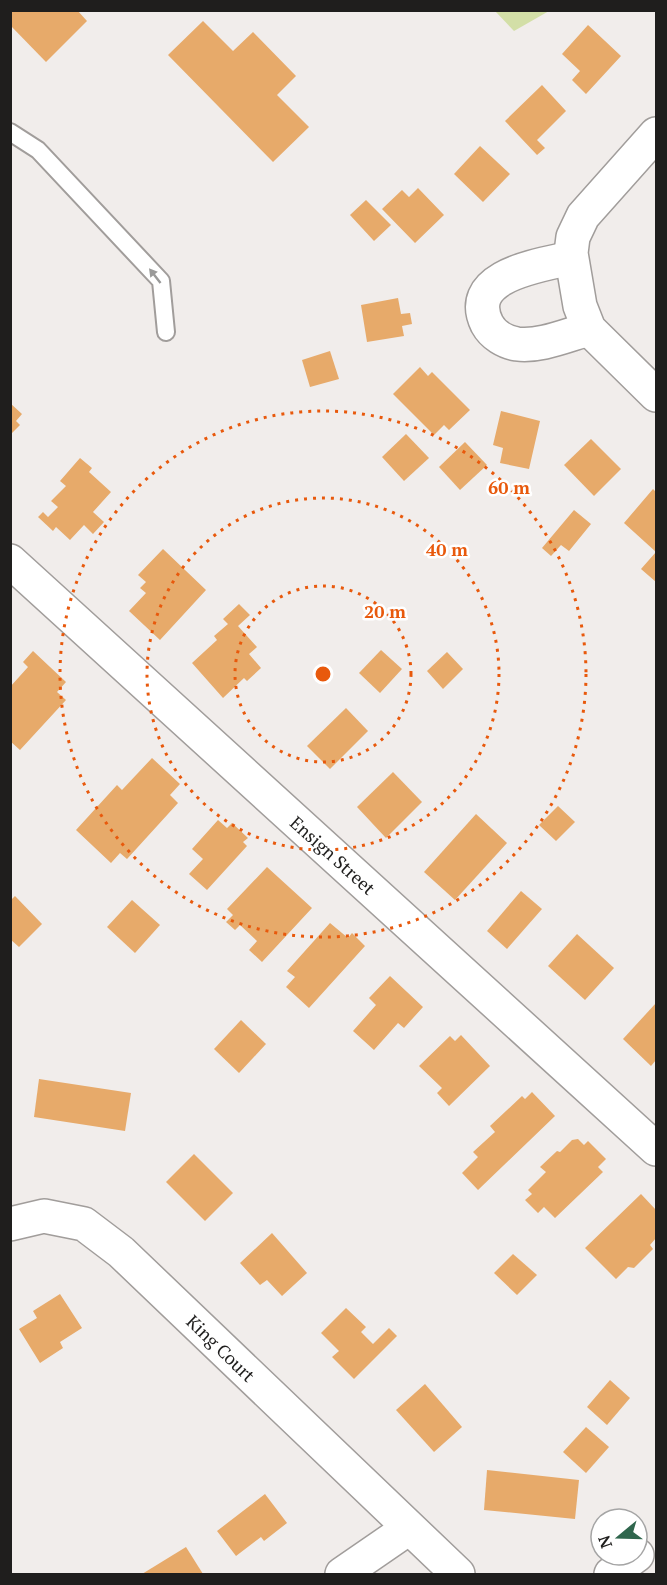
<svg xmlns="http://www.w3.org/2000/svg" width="667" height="1585" font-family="'PT Serif',serif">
<rect width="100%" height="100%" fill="#f1edeb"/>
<!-- green -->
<polygon fill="#d3dfa7" points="495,11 549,11 514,31"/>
<!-- building -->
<g fill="#e7aa6a">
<polygon points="10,10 77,10 87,21 46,62 10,25"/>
<polygon points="203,21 233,51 253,32 296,76 277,95 309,127 273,162 168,55"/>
<polygon points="588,25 621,56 586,94 572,80 580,71 562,54"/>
<polygon points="542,85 566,111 537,140 545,148 537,155 505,121"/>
<polygon points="480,146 510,174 483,202 454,174"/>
<polygon points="418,188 444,215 415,243 382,209 402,190 409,197"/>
<polygon points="366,200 391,225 374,241 350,215"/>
<polygon points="398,298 401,314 410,313 412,324 402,326 404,336 367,342 361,305"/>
<polygon points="330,351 339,379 310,387 302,360"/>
<polygon points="420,367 428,376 432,372 470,410 449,430 444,425 434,435 393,394"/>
<polygon points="10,403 22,414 16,421 20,425 10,435"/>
<polygon points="501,411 540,421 529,469 500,463 503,448 493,445"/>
<polygon points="406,434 429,458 404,481 382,457"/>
<polygon points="591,439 621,469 594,496 564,465"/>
<polygon points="465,442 487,465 460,490 439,467"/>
<polygon points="80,458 92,468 89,472 111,492 93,512 104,522 93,534 84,525 70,540 56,527 53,531 38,517 43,512 48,517 58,507 51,501 66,486 60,481"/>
<polygon points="653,489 656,492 656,582 641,569 656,552 624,523"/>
<polygon points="574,510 591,524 569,551 561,545 551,556 542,548"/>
<polygon points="163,549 206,590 160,640 129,611 146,593 140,588 146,582 138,575"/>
<polygon points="239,604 250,615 238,626 257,647 249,654 261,668 247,681 244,678 223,698 192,663 217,640 214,636 228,624 223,619"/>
<polygon points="381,650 402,669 380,693 359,673"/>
<polygon points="33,651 66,682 57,692 66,700 20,750 10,741 10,687 28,667 23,662"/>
<polygon points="447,652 463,669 443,689 427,671"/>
<polygon points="346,708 368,731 330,769 307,746"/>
<polygon points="152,758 180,784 170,795 178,803 127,859 120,853 111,863 76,830 117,785 122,790"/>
<polygon points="393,772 422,802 386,838 357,807"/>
<polygon points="558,806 575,822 556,841 539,825"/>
<polygon points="476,814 507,843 455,900 424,872"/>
<polygon points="218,820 227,828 232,823 248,838 243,842 247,846 207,890 189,874 203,859 192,849"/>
<polygon points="267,867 312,908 262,962 249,950 257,941 240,925 235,930 226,922 233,915 227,909"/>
<polygon points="521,891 542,909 507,949 487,931"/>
<polygon points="15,896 42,924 19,947 10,939 10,901"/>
<polygon points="132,900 160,925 135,953 107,927"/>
<polygon points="330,923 348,938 352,933 365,946 309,1008 286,987 295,977 287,971"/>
<polygon points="577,934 614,968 585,1000 548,966"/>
<polygon points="390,976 423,1007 404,1028 398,1023 374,1050 353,1031 376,1005 369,998"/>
<polygon points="656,1003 656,1060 651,1066 623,1039"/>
<polygon points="241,1020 266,1044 239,1073 214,1049"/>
<polygon points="461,1035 490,1066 449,1106 437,1093 442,1088 419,1066 450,1036 455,1041"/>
<polygon points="39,1079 131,1093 125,1131 34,1117"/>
<polygon points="532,1092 555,1116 478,1190 462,1173 478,1157 473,1152 495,1132 490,1126 522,1096 525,1099"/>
<polygon points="578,1139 584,1145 588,1141 606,1159 598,1167 603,1172 555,1218 544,1207 538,1213 525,1200 532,1194 528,1190 546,1172 540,1167 557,1151 560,1152 572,1140"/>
<polygon points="194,1154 233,1193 205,1221 166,1182"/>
<polygon points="641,1194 656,1210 656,1238 650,1245 653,1249 634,1268 628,1267 616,1279 585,1248"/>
<polygon points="272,1233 307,1273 282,1296 267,1280 260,1285 240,1263"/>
<polygon points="513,1254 537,1275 517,1295 494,1273"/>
<polygon points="60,1294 82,1328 60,1342 63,1348 40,1363 19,1329 37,1318 33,1311"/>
<polygon points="346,1308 366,1327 361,1332 373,1344 389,1328 397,1336 354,1379 332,1357 339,1351 321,1333"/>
<polygon points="610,1380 630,1398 607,1425 587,1407"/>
<polygon points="425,1384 462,1427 434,1452 396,1410"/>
<polygon points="586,1427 609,1447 586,1473 563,1452"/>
<polygon points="487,1470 579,1480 575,1519 484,1510"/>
<polygon points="265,1494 287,1523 264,1541 261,1537 236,1556 217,1531"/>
<polygon points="186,1547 203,1574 142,1574"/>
</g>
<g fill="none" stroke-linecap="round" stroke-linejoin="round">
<!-- service casing -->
<g stroke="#a19d9b" stroke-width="20">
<polyline id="service" points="10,132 38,150 161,281 166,332"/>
</g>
<!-- minor casing -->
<g stroke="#a19d9b" stroke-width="36">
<g id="minor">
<polyline points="656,134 583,216 573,237 571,253 580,306 589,329 656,395"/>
<path d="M 571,258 C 542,265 463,275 487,324 C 493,335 505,342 517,344 C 540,347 567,335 589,329"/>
<polyline points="10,561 656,1149"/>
<polyline points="10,1224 44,1216 84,1224 121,1252 458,1574"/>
<polyline points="342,1574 409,1528"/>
<polyline points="611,1574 637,1555"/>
</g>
</g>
<!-- service -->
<use href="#service" stroke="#fff" stroke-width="16"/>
<!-- minor -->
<use href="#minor" stroke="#fff" stroke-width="33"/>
</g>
<!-- one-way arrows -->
<defs><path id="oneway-solid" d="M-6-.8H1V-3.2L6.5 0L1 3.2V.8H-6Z" transform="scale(1.5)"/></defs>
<use fill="#9a9a99" href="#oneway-solid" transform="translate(155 276) rotate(-128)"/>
<!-- distance rings -->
<g fill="none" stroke="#e8590c" stroke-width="3" stroke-dasharray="3 6">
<circle cx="323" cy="674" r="88"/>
<circle cx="323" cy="674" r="176"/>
<circle cx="323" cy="674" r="263"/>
</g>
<g text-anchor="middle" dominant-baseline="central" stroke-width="5" stroke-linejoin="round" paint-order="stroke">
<!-- street labels -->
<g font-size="18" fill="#1f1e1d" stroke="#fff">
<text transform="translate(333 855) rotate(42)">Ensign Street</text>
<text transform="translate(221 1348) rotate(44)">King Court</text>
</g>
</g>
<circle cx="323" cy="674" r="9" fill="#e8590c" stroke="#fff" stroke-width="3"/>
<g font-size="18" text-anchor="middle" font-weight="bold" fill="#e8590c" stroke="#fff" stroke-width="5" stroke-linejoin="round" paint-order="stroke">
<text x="509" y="494">60 m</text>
<text x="447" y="556">40 m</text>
<text x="385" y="618">20 m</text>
</g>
<!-- border -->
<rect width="667" height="1585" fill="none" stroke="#1f1e1d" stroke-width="24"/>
<!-- north arrow -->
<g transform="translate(619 1537) rotate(251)"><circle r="28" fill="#ffffff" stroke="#a5a5a5" stroke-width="1.5"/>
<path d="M0-4.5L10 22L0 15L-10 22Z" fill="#2f664d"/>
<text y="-9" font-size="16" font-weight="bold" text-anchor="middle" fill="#1f1e1d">N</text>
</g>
</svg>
